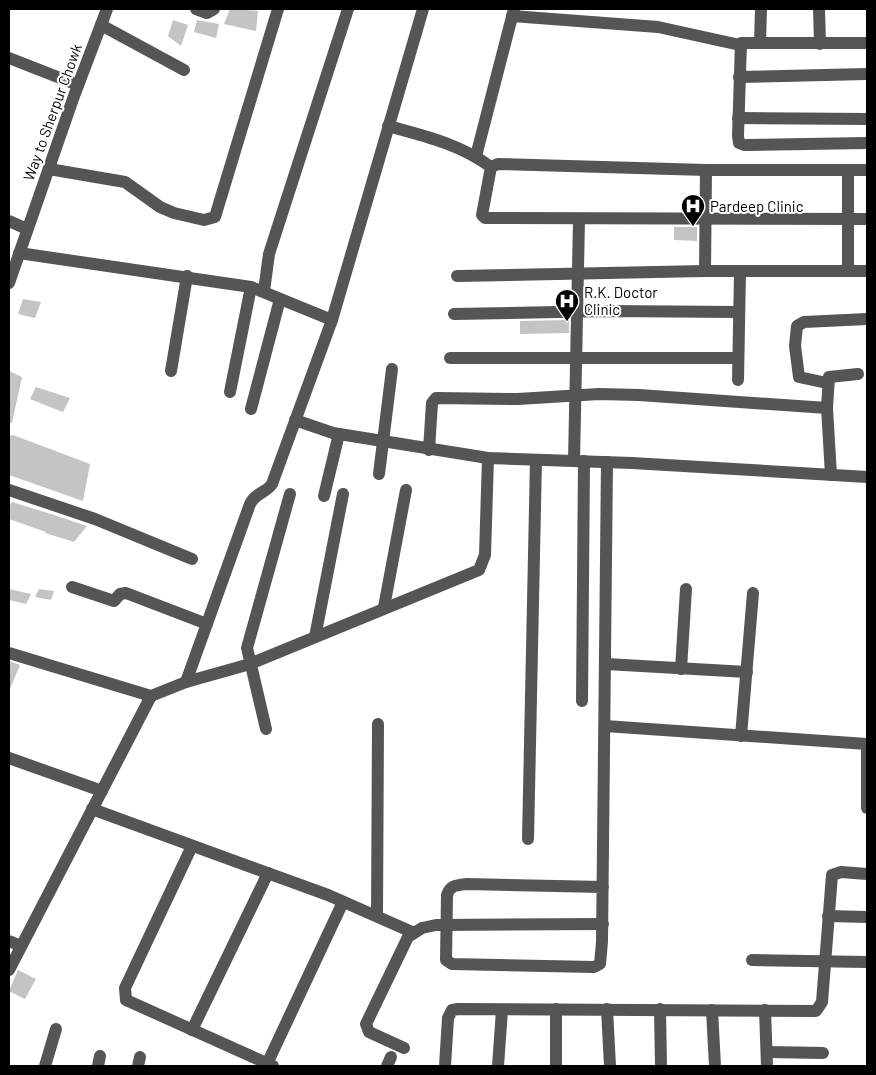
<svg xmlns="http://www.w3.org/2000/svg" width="876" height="1075" font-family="Barlow,sans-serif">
<rect width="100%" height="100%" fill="#fff"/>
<!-- building -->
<g fill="#c4c4c4">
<polygon points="230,9 258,11 256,31 224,24"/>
<polygon points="173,20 188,25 181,46 168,36"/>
<polygon points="197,20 219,24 216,38 194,32"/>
<polygon points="674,227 697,227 697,241 674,240"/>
<polygon points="23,299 41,302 35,318 18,314"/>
<polygon points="569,320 569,333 520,334 520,321"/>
<polygon points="9,371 22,377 12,423 9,423"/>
<polygon points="36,387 70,398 63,412 30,399"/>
<polygon points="13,435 90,464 83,501 9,475 9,436"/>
<polygon points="12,502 51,514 87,526 74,542 45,533 46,532 9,519 9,507"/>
<polygon points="9,589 31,594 26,604 9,600"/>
<polygon points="39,589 54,591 51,600 35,597"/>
<polygon points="9,661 20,665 10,689 9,689"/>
<polygon points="18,970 36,979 25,999 9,991"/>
</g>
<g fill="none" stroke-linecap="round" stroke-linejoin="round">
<!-- minor -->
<g stroke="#555" stroke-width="12">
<polyline points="196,9 207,13 214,9"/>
<polyline points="819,9 820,44"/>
<polyline points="512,16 658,27 740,45"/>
<polyline points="101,25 184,70"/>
<polyline points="760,43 761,9"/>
<polyline points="867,43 741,43 738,136 739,143 744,145 867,143"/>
<polyline points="9,58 78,85"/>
<polyline points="739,77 867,74"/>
<polyline points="738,118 867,119"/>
<path d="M 388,126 C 425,136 459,144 491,167"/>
<polyline points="476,156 514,9"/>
<polyline points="49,169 125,182 160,207 174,213 204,220 215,217 278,9"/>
<polyline points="848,170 848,271"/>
<polyline points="867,170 706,170 498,164 491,167 482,215 485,218 867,219"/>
<polyline points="9,221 27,229"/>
<polyline points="19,253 251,287 332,320"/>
<polyline points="705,271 706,170"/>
<polyline points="457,276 705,271 867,271"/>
<polyline points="9,283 74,96 107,9"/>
<polyline points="264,291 269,254 348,9"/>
<polyline points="454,314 607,311 738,312"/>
<polyline points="450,358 737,358"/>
<polyline points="171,371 187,276"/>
<polyline points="738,380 740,272"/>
<polyline points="827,383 799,377 795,346 797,326 804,322 867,319"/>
<polyline points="230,392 251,287"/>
<polyline points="827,408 829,377 858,374"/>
<polyline points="251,409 280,299"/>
<polyline points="295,420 333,433 488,458"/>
<polyline points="429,450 432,403 436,398 518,399 599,394 639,395 827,408 831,475"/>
<polyline points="574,461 579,220"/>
<polyline points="379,474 392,369"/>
<polyline points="9,490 95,519 192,559"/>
<polyline points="324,496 339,434"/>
<polyline points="72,587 114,601 120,594 126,593 207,624"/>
<polyline points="384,607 406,490"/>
<polyline points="315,637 343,494"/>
<polyline points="9,653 151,696 186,682 250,664 479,570 485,555 488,458 632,463 867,477"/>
<polyline points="606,664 747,672"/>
<polyline points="681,669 686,589"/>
<path d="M 186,682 L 250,504 C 255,493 266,493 272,484 L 332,320 L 423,9"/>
<polyline points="582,701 584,461"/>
<polyline points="605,726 867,744"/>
<polyline points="266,729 247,648 290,494"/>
<polyline points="741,736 753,593"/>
<polyline points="867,748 867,808"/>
<polyline points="9,758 102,791"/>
<polyline points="92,809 328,895 412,932"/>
<polyline points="528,839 536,460"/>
<polyline points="192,846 125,988 126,1000 273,1066"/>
<path d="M 603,887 L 467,884 C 457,885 450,885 447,895 L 446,960 L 452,964 L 594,967 L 600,964 L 602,942 L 607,462"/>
<polyline points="377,916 378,724"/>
<polyline points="828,916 867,917"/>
<polyline points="9,941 21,946"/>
<polyline points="752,960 867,962"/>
<polyline points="9,970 151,696"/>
<polyline points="556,1009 556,1066"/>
<polyline points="607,1009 610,1066"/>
<polyline points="660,1009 661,1066"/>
<polyline points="712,1010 715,1066"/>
<polyline points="765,1010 767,1066"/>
<polyline points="192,1030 268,873"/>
<polyline points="404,1048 369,1032 366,1024 408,937 422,928 436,925 603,924"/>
<polyline points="767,1052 823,1053"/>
<polyline points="267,1064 343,902"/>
<polyline points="45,1066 56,1029"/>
<polyline points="98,1066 100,1056"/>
<polyline points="138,1066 140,1057"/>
<polyline points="387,1066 391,1057"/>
<polyline points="445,1066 448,1018 452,1010 458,1009 816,1011 822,1002 832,875 841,872 867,874"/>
<polyline points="498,1066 502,1010"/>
</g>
</g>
<!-- icons -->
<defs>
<g id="hospital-pin" transform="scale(1.25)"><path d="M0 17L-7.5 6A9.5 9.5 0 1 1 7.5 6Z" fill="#000" stroke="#fff"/><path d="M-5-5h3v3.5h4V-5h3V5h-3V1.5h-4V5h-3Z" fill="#fff"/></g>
</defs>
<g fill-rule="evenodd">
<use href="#hospital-pin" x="693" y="206"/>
<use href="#hospital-pin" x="567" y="301"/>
</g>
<g text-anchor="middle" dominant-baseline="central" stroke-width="4" stroke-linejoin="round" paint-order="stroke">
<!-- street labels -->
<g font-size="15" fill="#000" stroke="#fff">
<text transform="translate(52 112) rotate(-70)">Way to Sherpur Chowk</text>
</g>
<!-- poi labels -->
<g font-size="15" fill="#000" stroke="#fff" text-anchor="start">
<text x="710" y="206">Pardeep Clinic</text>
<text x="584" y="292">R.K. Doctor<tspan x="584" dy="17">Clinic</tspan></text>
</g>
</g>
<!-- border -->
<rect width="876" height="1075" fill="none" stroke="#000000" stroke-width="20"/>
</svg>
